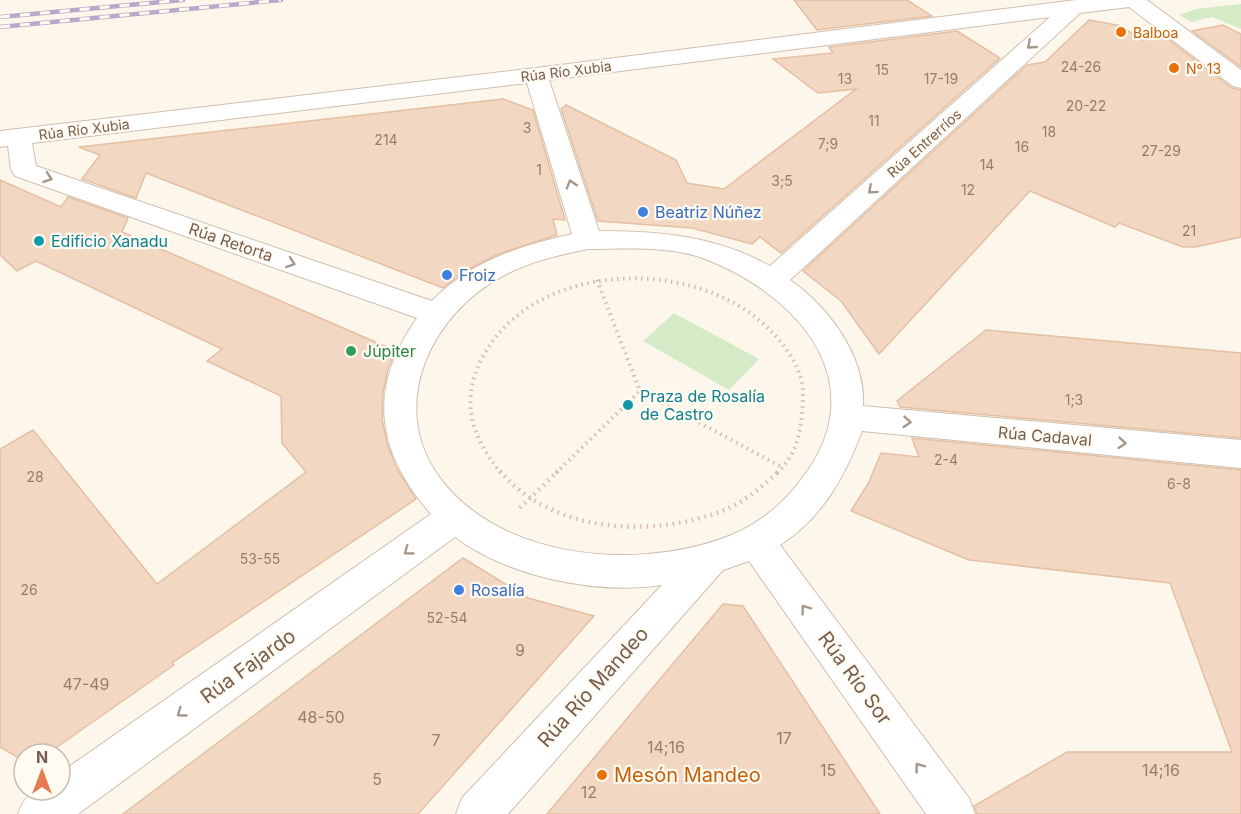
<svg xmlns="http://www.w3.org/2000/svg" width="1241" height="814" font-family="Inter,sans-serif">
<rect width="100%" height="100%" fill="#fdf7eb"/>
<!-- green -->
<g fill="#d5ebc8">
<polygon points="1241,4 1241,29 1212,17 1192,22 1179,15 1196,9"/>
<polygon points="674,313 759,359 729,390 643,341"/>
</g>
<!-- building -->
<g fill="#f2d8c2" stroke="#e5bfa3" stroke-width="1.5">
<polygon points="794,0 907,0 932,16 817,30"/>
<polygon points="1089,20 1122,26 1141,40 1164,36 1232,88 1241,90 1241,237 1196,247 1183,247 1119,223 1115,227 1030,191 879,354 841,301 803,271 1027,65 1045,62"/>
<polygon points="1223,25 1241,34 1241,67 1192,31"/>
<polygon points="957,31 1000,58 781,253 760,237 752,244 692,228 598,221 561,109 566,105 676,160 687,183 724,189 856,89 818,93 773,59 833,53 829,47"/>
<polygon points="503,99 533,110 565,220 553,219 557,235 496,255 462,273 443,288 146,173 136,198 82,179 100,155 79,147"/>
<polygon points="0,180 61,207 68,197 128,218 122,232 396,351 388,369 383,393 382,419 387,443 396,467 416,499 172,663 174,665 47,754 24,754 24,761 0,747 0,449 33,430 157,584 306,472 282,443 281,396 207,361 222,349 36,261 17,271 0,255"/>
<polygon points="986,330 1241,353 1241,438 900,407 897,401"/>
<polygon points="912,438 1241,470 1241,814 977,814 974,806 1067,752 1232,752 1170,583 969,560 851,511 869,482 881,453 919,457"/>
<polygon points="463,558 528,598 594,616 418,814 123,814"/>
<polygon points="723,604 743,606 880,814 547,814"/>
</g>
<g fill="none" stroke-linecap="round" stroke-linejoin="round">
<!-- minor casing -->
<g stroke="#cfbfaf" stroke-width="2">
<path id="minor" d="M 1076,0 L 1147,0 L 1241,70 L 1241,88 L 1233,86 L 1129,7 L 1080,13 L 790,280 C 829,307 866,357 863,406 L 1241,440 L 1241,468 L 862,431 C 845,477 822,518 780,545 L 969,798 L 975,814 L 926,814 L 749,561 L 723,570 L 508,814 L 456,814 L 462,798 L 662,585 C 597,595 508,577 455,537 L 78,814 L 18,814 C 28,789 34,790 60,790 L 60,773 L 431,514 C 375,450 368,388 417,318 L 15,176 L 11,170 L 8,146 L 0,147 L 0,131 L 536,68 ZM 1050,17 L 770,266 C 716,236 660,231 599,231 L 549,80 ZM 527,83 L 572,234 C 519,246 471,261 432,301 L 36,166 L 32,143 ZM 588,249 C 627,249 671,245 708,260 C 802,298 876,386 800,481 C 779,509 751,529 718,540 C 627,571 492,557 435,471 C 389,400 434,313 501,277 C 528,262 558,255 588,249 Z"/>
</g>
<!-- path-far1 -->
<g stroke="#d8bba5" stroke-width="4" stroke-dasharray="1.5 4.5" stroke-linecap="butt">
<polyline points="597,280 640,391 780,466"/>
<path d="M 501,473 C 472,437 460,404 481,360 C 532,259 696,255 770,330 C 786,346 803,370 803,393 C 802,423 801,450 777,473"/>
<polyline points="556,473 640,391"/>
</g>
<!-- path -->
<g stroke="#d8bba5" stroke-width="4.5" stroke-dasharray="1.5 5" stroke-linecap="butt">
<path d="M 500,471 C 553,534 654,539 727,509 C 747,500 763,486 779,471"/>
<polyline points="520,508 558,471"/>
</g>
<!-- minor -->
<use href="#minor" fill="#fff" fill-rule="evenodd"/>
<!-- rail casing -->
<g stroke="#bba7c8" stroke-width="4.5">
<g id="rail">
<polyline points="0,17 183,0"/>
<polyline points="0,27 281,0"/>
</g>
</g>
<!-- rail -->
<use href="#rail" stroke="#fffaf2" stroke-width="3" stroke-dasharray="10" stroke-linecap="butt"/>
</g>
<!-- one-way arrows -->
<defs><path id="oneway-chevron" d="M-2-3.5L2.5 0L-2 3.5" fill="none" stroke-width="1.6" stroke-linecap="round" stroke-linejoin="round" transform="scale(1.5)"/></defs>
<g stroke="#a7978b">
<use href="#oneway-chevron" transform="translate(1031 45) rotate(139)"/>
<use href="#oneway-chevron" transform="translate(48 178) rotate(19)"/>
<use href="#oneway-chevron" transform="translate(571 184) rotate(-107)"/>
<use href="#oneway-chevron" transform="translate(872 190) rotate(138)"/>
<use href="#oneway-chevron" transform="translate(291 263) rotate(19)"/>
<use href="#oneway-chevron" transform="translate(907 422) rotate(5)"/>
<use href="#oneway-chevron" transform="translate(1122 443) rotate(5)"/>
<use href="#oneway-chevron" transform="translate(408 551) rotate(144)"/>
<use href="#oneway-chevron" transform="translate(805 609) rotate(-126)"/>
<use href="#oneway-chevron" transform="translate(181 713) rotate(144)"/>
<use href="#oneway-chevron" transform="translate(919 767) rotate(-126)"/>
</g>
<!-- markers -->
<g fill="#e8710a" stroke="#fffaf2" stroke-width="2">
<circle cx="1121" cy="32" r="6"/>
<circle cx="1174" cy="68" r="6"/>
<circle cx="602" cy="775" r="6"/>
</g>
<g fill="#3f7fe0" stroke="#fffaf2" stroke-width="2">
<circle cx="643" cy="212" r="6"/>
<circle cx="447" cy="275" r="6"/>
<circle cx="459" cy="590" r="6"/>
</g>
<g fill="#0f9aa8" stroke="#fffaf2" stroke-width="2">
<circle cx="39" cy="241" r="6"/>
<circle cx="628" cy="405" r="6"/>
</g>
<circle fill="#2e9e5b" stroke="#fffaf2" stroke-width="2" cx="351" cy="351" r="6"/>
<g text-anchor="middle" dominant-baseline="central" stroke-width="4.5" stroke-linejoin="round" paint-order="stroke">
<!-- far-food labels -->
<g font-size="14" fill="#c56008" stroke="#fffaf2" text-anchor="start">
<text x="1133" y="32">Balboa</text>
<text x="1186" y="68">Nº 13</text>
</g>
<!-- number labels -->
<g font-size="14" fill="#967d6a">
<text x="1081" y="66">24-26</text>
<text x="882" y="69">15</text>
<text x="845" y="78">13</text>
<text x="941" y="78">17-19</text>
<text x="1086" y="105">20-22</text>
<text x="874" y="120">11</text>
<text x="527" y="127">3</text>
<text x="1049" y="131">18</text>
<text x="386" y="139">214</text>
<text x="828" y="143">7;9</text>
<text x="1022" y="146">16</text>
<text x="1161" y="150">27-29</text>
<text x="987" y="164">14</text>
<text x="539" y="169">1</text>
<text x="782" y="180">3;5</text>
<text x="968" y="189">12</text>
<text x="1189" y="230">21</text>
<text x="1074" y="399">1;3</text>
<text x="946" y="459">2-4</text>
<text x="35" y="476">28</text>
<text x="1179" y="483">6-8</text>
<text x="260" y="558">53-55</text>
<text x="29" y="589">26</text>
<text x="447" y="617">52-54</text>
</g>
<!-- far-street labels -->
<g font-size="14" fill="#785f4d" stroke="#fffaf2">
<text transform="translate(566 71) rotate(-7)">Rúa Río Xubia</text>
<text transform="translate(84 129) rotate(-7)">Rúa Río Xubia</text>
<text transform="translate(924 143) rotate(-42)">Rúa Entrerríos</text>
</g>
<!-- shop labels -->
<g font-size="16" fill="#366cbe" stroke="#fffaf2" text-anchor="start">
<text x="655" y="212">Beatriz Núñez</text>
<text x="459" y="275">Froiz</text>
<text x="471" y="590">Rosalía</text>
</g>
<!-- culture labels -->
<g font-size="16" fill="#0d838f" stroke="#fffaf2" text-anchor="start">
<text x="51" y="241">Edificio Xanadu</text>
<text x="640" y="396">Praza de Rosalía<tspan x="640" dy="18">de Castro</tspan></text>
</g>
<!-- street labels -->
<g font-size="16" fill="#785f4d" stroke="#fffaf2">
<text transform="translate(231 242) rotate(19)">Rúa Retorta</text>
<text transform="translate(1045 436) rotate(5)">Rúa Cadaval</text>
</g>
<!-- leisure labels -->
<g font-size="16" fill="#27864d" stroke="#fffaf2" text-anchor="start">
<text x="363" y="351">Júpiter</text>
</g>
<!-- near-number labels -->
<g font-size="16" fill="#967d6a">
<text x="520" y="650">9</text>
<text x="86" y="684">47-49</text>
<text x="321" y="717">48-50</text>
<text x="784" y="738">17</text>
<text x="436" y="740">7</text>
<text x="666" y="747">14;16</text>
<text x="828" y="770">15</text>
<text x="1161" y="770">14;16</text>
<text x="377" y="779">5</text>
<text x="589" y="792">12</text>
</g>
<!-- near-street labels -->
<g font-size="20" fill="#785f4d" stroke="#fffaf2">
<text transform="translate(248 666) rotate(-36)">Rúa Fajardo</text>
<text transform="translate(855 678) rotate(54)">Rúa Río Sor</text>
<text transform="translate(593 687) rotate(-48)">Rúa Río Mandeo</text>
</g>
<!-- near-food labels -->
<g font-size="20" fill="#c56008" stroke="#fffaf2" text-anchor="start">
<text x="614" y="775">Mesón Mandeo</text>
</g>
</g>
<!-- north arrow -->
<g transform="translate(42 772)"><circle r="28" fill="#fffaf2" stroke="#c9bcb0" stroke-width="1.5"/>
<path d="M0-4.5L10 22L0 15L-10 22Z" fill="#e57a51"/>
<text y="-9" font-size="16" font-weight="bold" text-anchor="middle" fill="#785f4d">N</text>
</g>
</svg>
